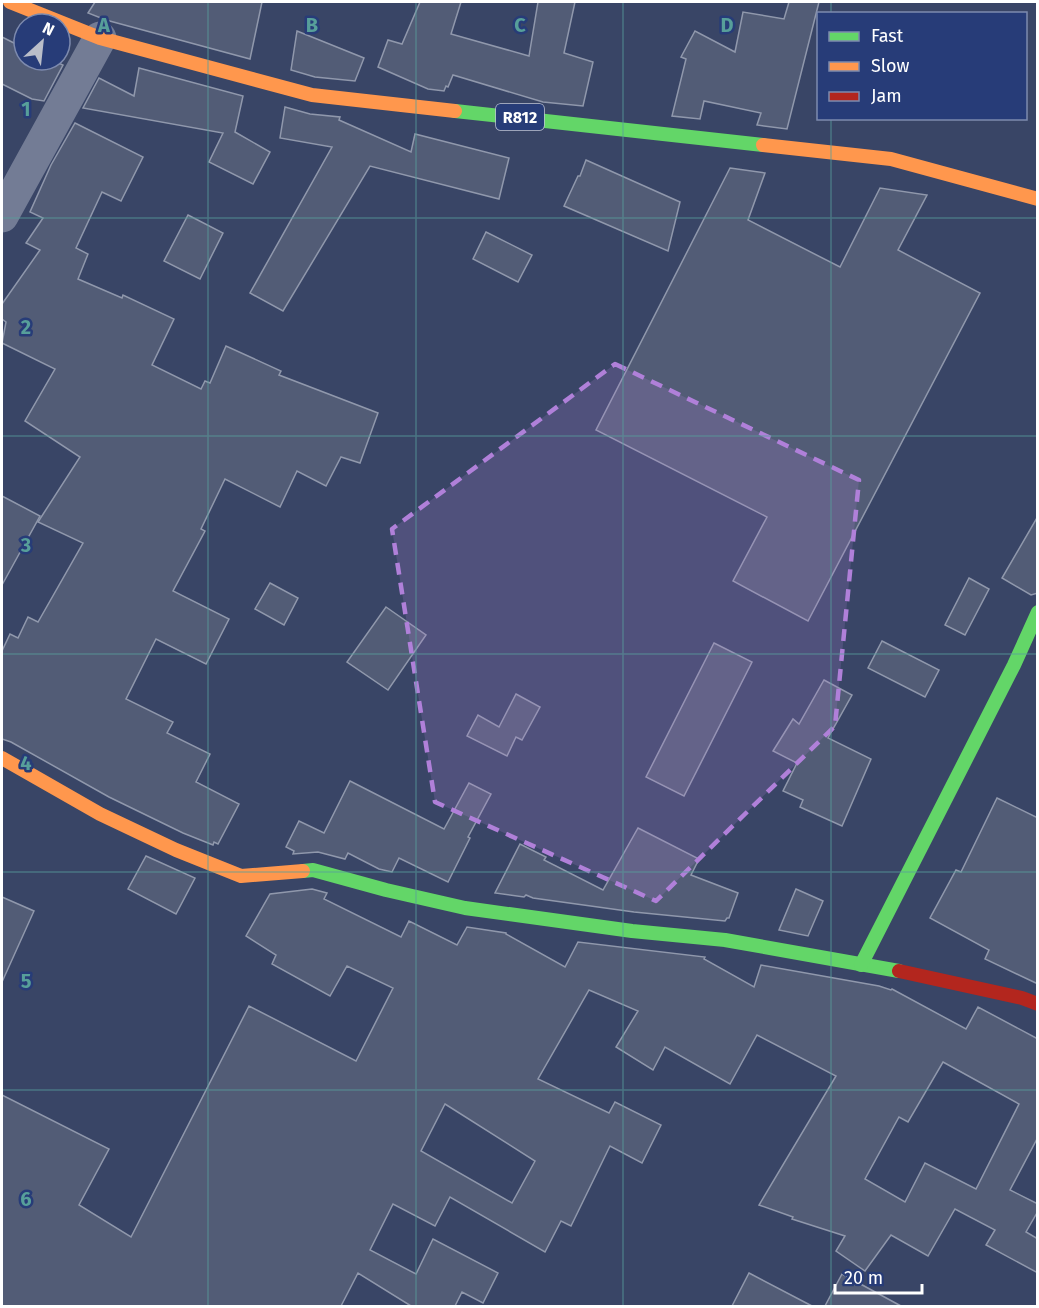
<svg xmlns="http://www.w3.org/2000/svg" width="1039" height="1308" font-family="'Fira Sans',sans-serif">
<rect width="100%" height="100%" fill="#394566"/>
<!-- building -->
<g fill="#525c76" stroke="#9098ac" stroke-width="1.5" fill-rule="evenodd">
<polygon points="95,2 262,2 250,59 106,20 88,13"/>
<polygon points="420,2 461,2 451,34 529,56 538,2 575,2 564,53 593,62 583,106 543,102 453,75 448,87 446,86 444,91 428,89 378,67 388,40 402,44"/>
<polygon points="789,2 819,2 787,129 757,125 761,113 704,101 700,119 672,116 686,59 681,57 695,31 735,52 743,12 784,19"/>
<polygon points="297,31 364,58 355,81 315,77 291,70"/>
<polygon points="2,37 24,48 24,60 52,60 63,65 44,101 32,99 2,84"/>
<polygon points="139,68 243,96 235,132 270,152 253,184 209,162 223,133 83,108 99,78 134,96"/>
<polygon points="285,107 310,114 340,117 339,120 411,152 415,134 509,158 499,199 370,166 283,311 250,293 332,147 280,138"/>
<polygon points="75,123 143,157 121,201 102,192 76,248 88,254 78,279 122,298 123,295 174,319 152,365 201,389 205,381 210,383 226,346 281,371 279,375 378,413 360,463 341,457 326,486 297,471 280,507 225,479 201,529 205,531 173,591 229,619 206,664 156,639 126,699 173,722 167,733 210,754 196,782 239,804 218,844 214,842 213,845 183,833 109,797 11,742 2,739 2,651 10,634 18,638 28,617 38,622 83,543 38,522 80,457 25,421 55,369 2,343 6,322 2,319 2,304 40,250 26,243 43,218 30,212 51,165"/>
<polygon points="586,160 680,202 668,251 564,206 578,176 580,176"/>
<polygon points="730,168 765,173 748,220 840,267 880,188 927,195 898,250 980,293 808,621 733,581 767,517 596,430"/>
<polygon points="188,215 223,233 200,279 164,261"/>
<polygon points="486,232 532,255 518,282 473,259"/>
<polygon points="2,496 40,516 2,585"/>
<polygon points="1038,516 1038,593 1031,595 1002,578"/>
<polygon points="969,578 989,589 965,635 945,625"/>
<polygon points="270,583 298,598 284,625 255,609"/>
<polygon points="386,607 426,635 388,690 347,662"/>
<polygon points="882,641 939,670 925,697 868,668"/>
<polygon points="714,643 752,662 684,796 646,777"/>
<polygon points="824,680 852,695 828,738 871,759 842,826 800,807 803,800 783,791 797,763 773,751 793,719 799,724"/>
<polygon points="516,694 540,707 522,740 516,737 507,756 467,736 478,715 499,727"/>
<polygon points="350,781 444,829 469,783 491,794 468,837 470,838 448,882 399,858 392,872 379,869 348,853 345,859 318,852 293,854 294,851 286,847 299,821 324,833"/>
<polygon points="997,798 1038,818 1038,984 985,959 989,950 930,918 956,870 961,872"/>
<polygon points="638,828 699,859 691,875 738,893 729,918 727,918 725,921 634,912 533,898 526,895 524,897 495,893 520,844 546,857 544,860 603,890"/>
<polygon points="146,856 195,878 176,914 128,889"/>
<path d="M 312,889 L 327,893 L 324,899 L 401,937 L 409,921 L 457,945 L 467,927 L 506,933 L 506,934 L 565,967 L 578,942 L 705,957 L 704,959 L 754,987 L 761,965 L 879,986 L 891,990 L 892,989 L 966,1029 L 978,1007 L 1038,1039 L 1038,1137 L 1010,1190 L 1038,1204 L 1038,1211 L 1026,1232 L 1038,1239 L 1038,1273 L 986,1245 L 995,1230 L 955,1209 L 928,1256 L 891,1235 L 865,1271 L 836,1251 L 845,1236 L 792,1219 L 793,1217 L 759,1205 L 836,1076 L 757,1035 L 730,1084 L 665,1047 L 653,1070 L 616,1047 L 638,1011 L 589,990 L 538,1079 L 609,1113 L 615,1102 L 661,1125 L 642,1163 L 610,1146 L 571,1226 L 561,1221 L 545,1252 L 450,1197 L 435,1226 L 393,1204 L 370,1250 L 416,1274 L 433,1239 L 498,1273 L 483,1303 L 462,1292 L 455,1306 L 411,1306 L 358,1273 L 341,1306 L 2,1306 L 2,1095 L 109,1149 L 79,1205 L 131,1237 L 249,1006 L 356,1061 L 393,988 L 347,966 L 330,996 L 272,964 L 276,955 L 246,936 L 270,894 ZM 943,1062 L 1019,1104 L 976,1189 L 925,1163 L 905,1202 L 865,1179 L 899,1117 L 908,1122 ZM 445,1104 L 535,1161 L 512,1203 L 421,1151 Z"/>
<polygon points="796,889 823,901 808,936 779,930"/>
<polygon points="2,897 34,911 2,982"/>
<polygon points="749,1273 812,1306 732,1306"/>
<polygon points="842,1274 901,1306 825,1306"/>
</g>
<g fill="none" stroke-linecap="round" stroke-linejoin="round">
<!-- street -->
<polyline stroke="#737c95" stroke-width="33" points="2,216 100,38"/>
<!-- fast -->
<g stroke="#63d668" stroke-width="14">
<polyline points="455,111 763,145"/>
<polyline points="303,871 313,870 386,890 465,908 632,931 725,940 899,971"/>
<polyline points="861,965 1014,665 1038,612"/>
</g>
<!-- slow -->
<g stroke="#ff974d" stroke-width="14">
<polyline points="10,2 100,38 312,95 455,111"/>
<polyline points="763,145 891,159 1038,199"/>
<polyline points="2,758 100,814 176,850 241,876 303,871"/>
</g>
<!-- jam -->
<polyline stroke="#b3261e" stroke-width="14" points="899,971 1022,998 1038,1004"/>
</g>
<!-- marked area -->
<path fill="#b080d9" fill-opacity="0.2" stroke="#b080d9" stroke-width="4.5" stroke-dasharray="12 8" stroke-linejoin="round" d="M 615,364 L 859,480 L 835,726 L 656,901 L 435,802 L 392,529 Z"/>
<!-- grid -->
<path fill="none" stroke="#579f9a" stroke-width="1.5" stroke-opacity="0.55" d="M 208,2 L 208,1306M 416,2 L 416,1306M 623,2 L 623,1306M 831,2 L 831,14M 831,118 L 831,1306M 2,218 L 1038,218M 2,436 L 1038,436M 2,654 L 1038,654M 2,872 L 1038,872M 2,1090 L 1038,1090"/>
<g text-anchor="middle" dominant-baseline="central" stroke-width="5" stroke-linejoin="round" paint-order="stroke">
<!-- shield labels -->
<rect fill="#273c78" stroke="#bec4d6" stroke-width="1.5" x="496" y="104" width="48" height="26" rx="4.5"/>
<g font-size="16" font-weight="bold" fill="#fff">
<text x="520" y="117">R812</text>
</g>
</g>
<g font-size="20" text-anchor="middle" font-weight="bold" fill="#579f9a" stroke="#273c78" stroke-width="5" stroke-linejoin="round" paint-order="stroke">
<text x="104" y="32">A</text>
<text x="312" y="32">B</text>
<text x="520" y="32">C</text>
<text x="727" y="32">D</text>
<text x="26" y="116">1</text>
<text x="26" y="334">2</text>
<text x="26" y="552">3</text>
<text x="26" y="770">4</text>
<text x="26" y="988">5</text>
<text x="26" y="1206">6</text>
</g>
<!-- border -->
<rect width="1039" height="1308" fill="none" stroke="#ffffff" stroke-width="6"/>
<!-- legend -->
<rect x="817" y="12" width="210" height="108" fill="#273c78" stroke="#7d8aae" stroke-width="1.5"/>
<rect x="829" y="32" width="30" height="9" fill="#63d668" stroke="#7d8aae" stroke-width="1.5"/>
<text x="871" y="42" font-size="18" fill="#ffffff">Fast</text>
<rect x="829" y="62" width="30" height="9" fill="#ff974d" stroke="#7d8aae" stroke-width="1.5"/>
<text x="871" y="72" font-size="18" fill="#ffffff">Slow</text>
<rect x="829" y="92" width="30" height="9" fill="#b3261e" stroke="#7d8aae" stroke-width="1.5"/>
<text x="871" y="102" font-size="18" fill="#ffffff">Jam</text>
<!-- north arrow -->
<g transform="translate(42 42) rotate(27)"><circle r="28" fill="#273c78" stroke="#7d8aae" stroke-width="1.5"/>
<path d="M0-4.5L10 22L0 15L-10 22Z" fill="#babec9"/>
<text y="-9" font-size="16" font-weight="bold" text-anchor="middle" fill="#ffffff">N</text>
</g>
<!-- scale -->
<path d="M835 1284v9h87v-9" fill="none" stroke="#ffffff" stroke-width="3"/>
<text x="844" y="1284" font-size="18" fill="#ffffff" stroke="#273c78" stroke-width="4.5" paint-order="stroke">20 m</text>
</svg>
